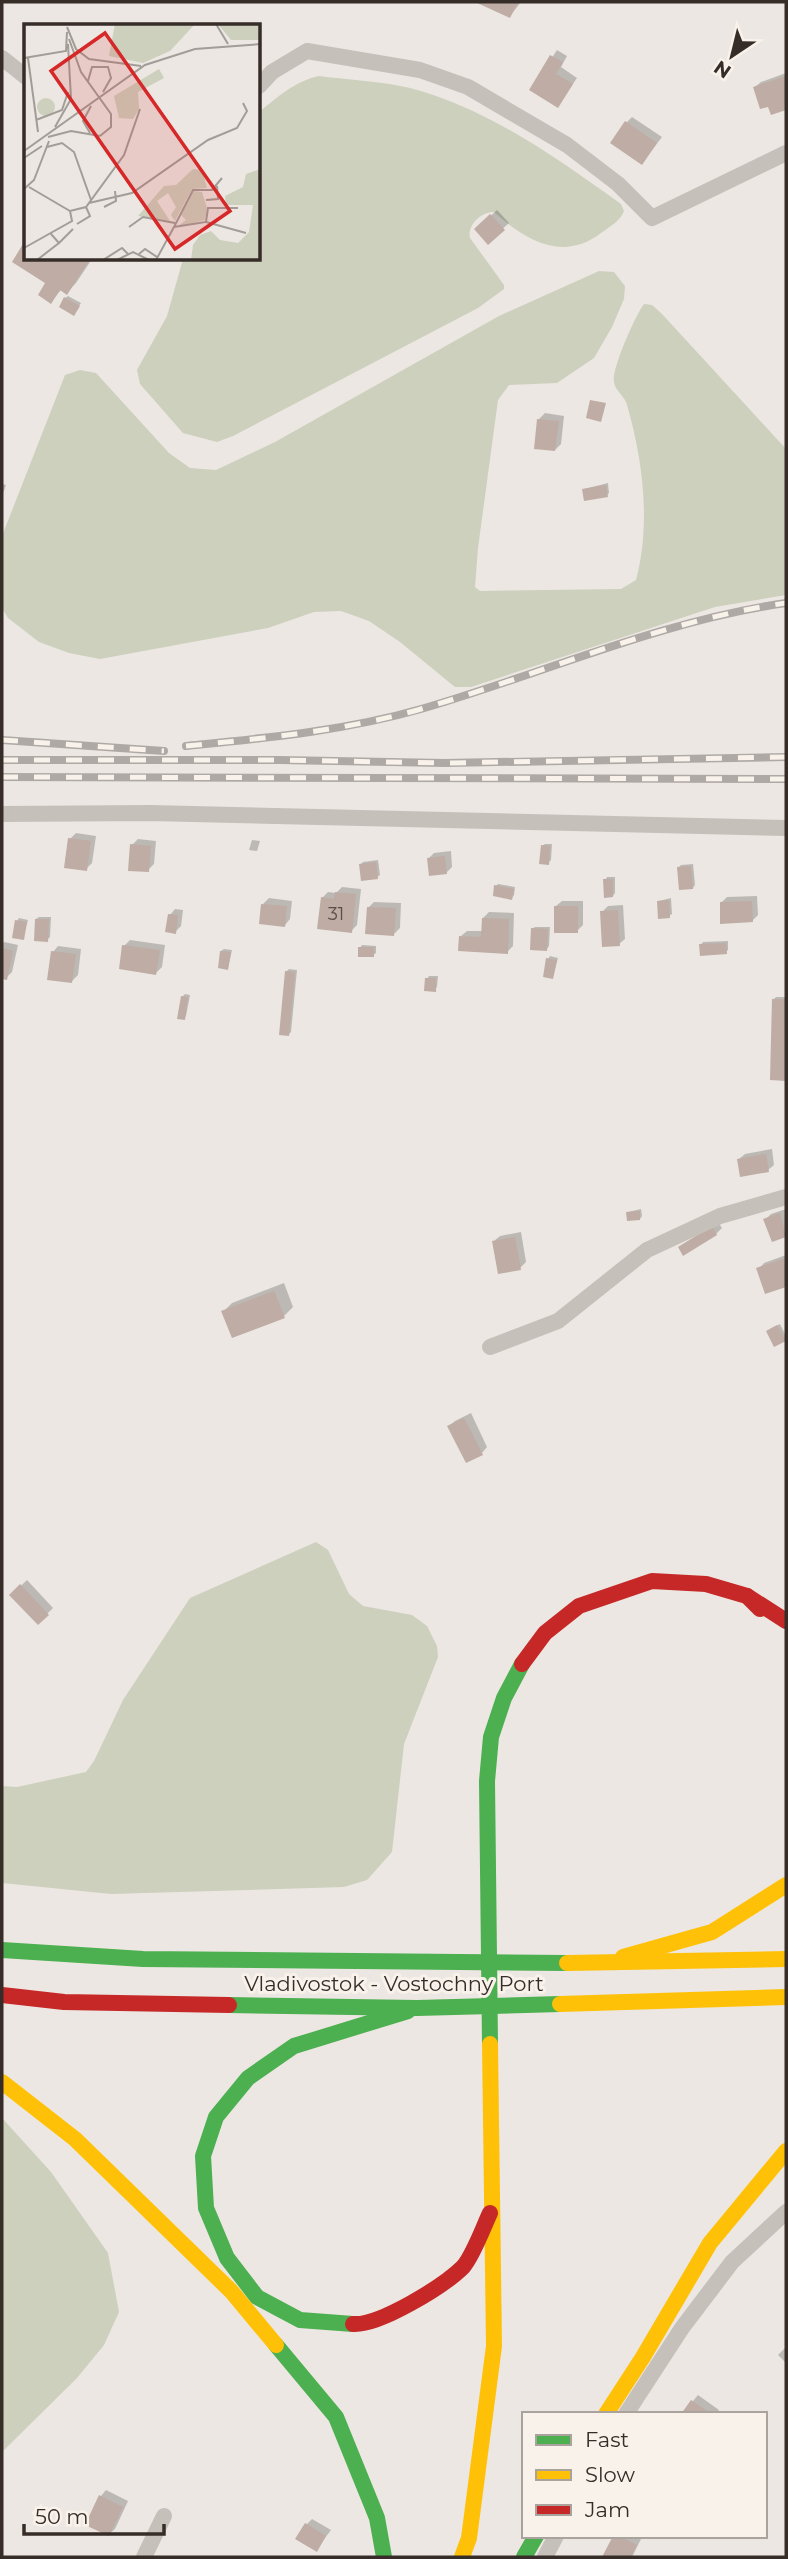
<svg xmlns="http://www.w3.org/2000/svg" width="788" height="2559" font-family="Montserrat,sans-serif">
<rect width="100%" height="100%" fill="#ece7e2"/>
<!-- green -->
<g fill="#cdd0bd">
<path d="M 319,76 C 349,80 381,81 410,88 C 489,109 555,157 621,204 L 624,211 C 620,221 611,226 601,233 C 562,263 524,239 494,212 C 481,212 467,225 470,238 L 504,285 L 504,289 L 478,308 L 233,436 L 217,442 L 183,433 L 140,384 L 137,370 L 167,316 L 183,259 L 259,259 L 259,112 C 278,97 295,81 319,76 Z"/>
<path d="M 599,271 L 614,272 L 625,286 L 624,299 L 612,327 L 594,358 L 557,383 L 509,385 L 498,400 L 478,548 L 475,587 L 480,591 L 621,589 L 636,580 C 651,524 643,460 627,405 C 625,396 615,391 614,382 C 611,370 636,314 644,304 L 652,305 L 662,314 L 786,449 L 786,595 L 715,607 L 471,687 L 455,687 L 400,642 L 369,621 L 341,611 L 314,612 L 268,628 L 100,659 L 69,653 L 39,642 L 8,618 L 2,608 L 2,536 L 65,375 L 80,370 L 96,373 L 169,453 L 190,468 L 216,470 L 275,442 L 499,316 Z"/>
<polygon points="316,1542 328,1550 349,1594 363,1606 412,1615 427,1626 437,1646 438,1657 404,1744 392,1852 367,1880 344,1887 111,1894 2,1883 2,1786 17,1787 86,1772 94,1761 123,1700 190,1598"/>
<polygon points="2,2118 51,2172 108,2253 119,2312 104,2345 77,2378 2,2452"/>
</g>
<!-- shadow -->
<g fill="#0003">
<polygon points="479,2 521,2 510,16"/>
<polygon points="557,50 567,56 561,67 577,78 558,106 531,90"/>
<polygon points="786,73 786,108 772,113 769,104 755,87 761,82"/>
<polygon points="632,117 662,137 642,163 626,123"/>
<polygon points="497,210 509,223 488,242 476,229"/>
<polygon points="26,242 26,259 92,259 76,283 67,292 62,289 51,301 48,283 14,262"/>
<polygon points="68,296 81,303 76,311 65,298"/>
<polygon points="545,413 564,416 561,444 555,450 539,419"/>
<polygon points="608,483 609,493 607,495 584,489"/>
<polygon points="2,484 6,485 2,496"/>
<polygon points="76,833 96,836 92,863 86,869 70,839"/>
<polygon points="138,839 156,841 154,864 148,870 132,845"/>
<polygon points="252,840 260,841 257,851 249,850"/>
<polygon points="545,844 552,844 551,860 548,863 542,846"/>
<polygon points="451,851 452,867 446,873 428,859 434,853"/>
<polygon points="378,860 380,875 377,877 361,864 363,862"/>
<polygon points="693,864 695,885 693,888 679,867 681,865"/>
<polygon points="607,877 615,877 615,893 613,896 605,880"/>
<polygon points="498,884 515,887 514,895 512,898 496,886"/>
<polygon points="342,887 361,889 357,925 351,931 322,898 328,892 336,893"/>
<polygon points="757,896 758,915 752,921 721,903 727,897"/>
<polygon points="269,898 292,901 290,919 285,925 263,904"/>
<polygon points="671,898 672,914 669,916 659,901"/>
<polygon points="562,901 583,901 583,925 577,931 556,906"/>
<polygon points="374,902 401,903 400,928 394,934 368,908"/>
<polygon points="623,905 625,939 619,944 602,912 608,906"/>
<polygon points="175,909 183,910 181,926 175,932 170,915"/>
<polygon points="489,912 514,913 513,946 507,952 461,936 467,931 483,931 483,918"/>
<polygon points="39,917 51,917 50,937 47,940 36,919"/>
<polygon points="19,918 28,920 23,938 17,921"/>
<polygon points="535,927 550,927 549,946 547,949 532,929"/>
<polygon points="130,940 165,945 162,967 156,973 124,946"/>
<polygon points="728,941 728,950 726,952 701,945 703,942"/>
<polygon points="4,942 18,945 12,972 6,978 2,977 2,944"/>
<polygon points="362,945 376,946 376,953 373,955 360,948"/>
<polygon points="58,946 81,949 78,975 72,981 53,952"/>
<polygon points="224,949 232,950 228,968 221,951"/>
<polygon points="550,956 558,958 553,977 548,959"/>
<polygon points="289,969 297,970 291,1032 288,1035 286,972"/>
<polygon points="429,976 438,976 437,987 435,990 427,979"/>
<polygon points="185,994 190,995 186,1016 184,1018 182,997"/>
<polygon points="776,997 786,997 786,1079 771,1078 774,999"/>
<polygon points="772,1149 774,1165 768,1170 739,1159 745,1154"/>
<polygon points="641,1209 642,1216 640,1219 628,1212"/>
<polygon points="786,1209 786,1235 773,1240 765,1220 771,1214"/>
<polygon points="718,1222 722,1228 716,1234 680,1247"/>
<polygon points="521,1232 526,1262 520,1268 494,1241 500,1236"/>
<polygon points="786,1255 786,1285 766,1291 759,1269 764,1263"/>
<polygon points="284,1283 293,1307 284,1316 223,1312 232,1303"/>
<polygon points="780,1324 786,1336 785,1339 770,1329"/>
<polygon points="471,1413 487,1447 482,1453 449,1426 455,1421"/>
<polygon points="27,1580 53,1608 38,1623 11,1595"/>
<polygon points="786,2347 786,2363 778,2355"/>
<polygon points="698,2395 719,2410 716,2414 684,2412"/>
<polygon points="106,2490 128,2501 115,2529 109,2534 101,2496"/>
<polygon points="312,2519 331,2530 316,2550 306,2525"/>
<polygon points="615,2536 636,2536 641,2539 632,2557 604,2557"/>
</g>
<!-- building -->
<g fill="#beaca5">
<polygon points="475,2 518,2 510,18"/>
<polygon points="550,55 563,62 556,74 573,84 558,108 529,90"/>
<polygon points="786,76 786,110 771,115 768,107 760,109 753,87"/>
<polygon points="625,121 657,143 642,165 610,143"/>
<polygon points="490,214 505,230 488,245 474,229"/>
<polygon points="26,239 26,259 90,259 67,295 60,290 51,304 38,295 45,283 12,262"/>
<polygon points="64,297 80,306 74,316 59,307"/>
<polygon points="590,400 606,403 601,422 586,418"/>
<polygon points="537,419 559,421 555,451 534,449"/>
<polygon points="606,485 608,497 584,501 582,489"/>
<polygon points="68,838 91,841 87,871 64,868"/>
<polygon points="130,844 151,846 149,872 128,871"/>
<polygon points="541,845 550,846 549,865 539,864"/>
<polygon points="445,856 447,874 429,876 427,858"/>
<polygon points="376,862 378,879 361,881 359,864"/>
<polygon points="691,866 693,889 679,890 677,867"/>
<polygon points="603,879 613,879 613,897 604,898"/>
<polygon points="494,885 514,889 512,900 493,896"/>
<polygon points="335,892 356,894 352,933 317,929 321,897 334,899"/>
<polygon points="669,900 670,918 658,919 657,901"/>
<polygon points="752,901 753,922 720,924 720,902"/>
<polygon points="261,904 287,906 285,927 259,924"/>
<rect x="554" y="906" width="24" height="27"/>
<polygon points="367,907 396,908 394,936 365,934"/>
<polygon points="618,910 620,946 602,947 600,911"/>
<polygon points="168,914 178,915 176,934 165,932"/>
<polygon points="482,918 509,919 508,954 458,951 459,936 481,937"/>
<polygon points="35,919 49,919 48,942 34,941"/>
<polygon points="15,920 27,922 24,940 12,938"/>
<polygon points="531,928 548,929 547,951 530,950"/>
<polygon points="726,943 727,954 700,956 699,944"/>
<polygon points="122,945 160,950 156,975 119,969"/>
<rect x="358" y="947" width="16" height="10"/>
<polygon points="2,948 13,951 7,980 2,979"/>
<polygon points="51,951 76,954 72,983 47,980"/>
<polygon points="220,951 231,952 228,970 218,968"/>
<polygon points="546,958 557,960 553,979 543,977"/>
<polygon points="285,971 295,972 289,1036 279,1035"/>
<polygon points="425,978 436,978 436,992 424,991"/>
<polygon points="181,996 188,997 185,1020 177,1019"/>
<polygon points="772,999 786,999 786,1081 770,1080"/>
<polygon points="766,1154 769,1172 740,1177 737,1159"/>
<polygon points="640,1211 640,1220 627,1221 626,1212"/>
<polygon points="780,1213 786,1237 772,1242 763,1219"/>
<polygon points="712,1226 717,1235 683,1256 678,1247"/>
<polygon points="515,1237 521,1270 498,1274 492,1241"/>
<polygon points="786,1258 786,1287 765,1294 756,1268"/>
<polygon points="274,1291 285,1318 232,1338 221,1311"/>
<polygon points="777,1325 786,1341 774,1347 766,1331"/>
<polygon points="464,1418 483,1455 466,1463 447,1426"/>
<polygon points="20,1584 49,1615 38,1625 9,1595"/>
<polygon points="691,2400 711,2414 681,2414"/>
<polygon points="99,2495 123,2507 109,2536 85,2525"/>
<polygon points="305,2523 326,2536 317,2552 295,2539"/>
<polygon points="613,2536 619,2536 637,2545 631,2557 602,2557"/>
</g>
<g fill="none" stroke-linecap="round" stroke-linejoin="round">
<!-- street -->
<g stroke="#c6c0bb" stroke-width="16">
<polyline points="2,58 26,77"/>
<polyline points="259,86 272,72 307,51 420,70 468,87 567,145 618,184 652,218 786,153"/>
<polyline points="2,814 150,813 786,828"/>
<polyline points="490,1347 558,1321 647,1250 720,1216 786,1197"/>
<polyline points="626,2414 682,2328 732,2262 786,2212"/>
<polyline points="144,2557 164,2516"/>
<polyline points="545,2557 556,2536"/>
</g>
<!-- fast -->
<g stroke="#4caf50" stroke-width="16">
<polyline points="2,1950 143,1959 567,1963"/>
<polyline points="229,2005 417,2008 560,2004"/>
<polyline points="490,2044 487,1781 491,1737 504,1698 522,1664"/>
<polyline points="353,2324 300,2320 257,2297 227,2258 206,2208 203,2156 216,2117 248,2078 294,2046 408,2011"/>
<polyline points="276,2345 336,2417 377,2518 384,2557"/>
<polyline points="524,2557 536,2536"/>
</g>
<!-- slow -->
<g stroke="#ffc107" stroke-width="16">
<polyline points="623,1957 712,1932 786,1885"/>
<polyline points="567,1963 786,1959"/>
<polyline points="560,2004 786,1997"/>
<polyline points="2,2082 75,2139 231,2291 276,2345"/>
<polyline points="606,2414 643,2357 710,2243 786,2151"/>
<polyline points="462,2557 469,2538 494,2346 490,2044"/>
</g>
<!-- jam -->
<g stroke="#c62828" stroke-width="16">
<polyline points="747,1596 786,1621"/>
<polyline points="522,1664 545,1633 579,1606 652,1581 706,1584 747,1596 760,1609"/>
<polyline points="2,1995 64,2002 229,2005"/>
<path d="M 353,2324 C 379,2326 444,2286 463,2267 C 473,2256 483,2228 490,2213"/>
</g>
<!-- rail casing -->
<g stroke="#aea9a5" stroke-width="8">
<g id="rail">
<polyline points="2,740 164,751"/>
<path d="M 186,746 C 265,738 344,731 421,709 C 542,674 660,621 786,603"/>
<polyline points="2,760 279,760 445,763 786,757"/>
<polyline points="2,777 786,779"/>
</g>
</g>
<!-- rail -->
<use href="#rail" stroke="#f8f2ea" stroke-width="5" stroke-dasharray="16" stroke-linecap="butt"/>
</g>
<g text-anchor="middle" dominant-baseline="central" stroke-width="6" stroke-linejoin="round" paint-order="stroke">
<!-- number labels -->
<g font-size="18" fill="#584d48">
<text x="336" y="914">31</text>
</g>
<!-- street labels -->
<g font-size="21" fill="#362d29" stroke="#f8f2ea">
<text x="394" y="1983">Vladivostok - Vostochny Port</text>
</g>
</g>
<!-- overview -->
<g transform="translate(24 24)">
<rect width="236" height="236" fill="#ece7e2"/>
<path d="M 91,0 L 171,0 L 146,27 L 119,39 L 85,32 ZM 194,0 L 236,0 L 236,16 L 207,16 ZM 135,45 L 140,54 L 114,68 L 115,85 L 109,95 L 95,94 L 90,72 ZM13 83a9 9 0 1 1 18 0a9 9 0 1 1-18 0ZM 169,145 L 178,146 L 183,164 L 168,165 L 151,197 L 147,191 L 152,183 L 144,169 L 133,177 L 146,197 L 114,192 L 140,162 L 152,161 ZM 236,145 L 236,236 L 167,236 L 169,221 L 176,211 L 187,207 L 196,216 L 214,219 L 225,208 L 229,181 L 202,181 L 201,172 L 219,163 L 222,150 ZM 169,167 L 178,168 L 183,184 L 181,196 L 153,203 L 162,196 L 157,191 Z" fill="#cdd0bd"/>
<path fill="none" stroke="#a39d98" stroke-width="2" d="M 192,0 L 204,20M 43,3 L 52,25 L 65,35 L 117,42M 45,15 L 57,48 L 87,90 L 87,103 L 76,112M 0,34 L 42,27 L 43,8M 4,34 L 14,108M 64,57 L 68,43 L 84,43 L 87,54 L 79,68M 12,96 L 38,86 L 44,68M 31,103 L 47,75 L 44,20M 66,109 L 59,97 L 67,82M 24,113 L 47,107 L 76,112M 23,123 L 38,119 L 50,128 L 67,176M 0,127 L 121,41 L 171,25 L 237,20M 0,134 L 18,122M 5,163 L 46,187 L 62,183 L 100,131 L 116,85M 0,165 L 10,156 L 25,117M 182,176 L 194,175 L 193,162M 65,179 L 108,169 L 184,116 L 213,104 L 223,87 L 219,79M 80,183 L 92,177 L 91,167M 182,198 L 222,209M 53,200 L 66,192 L 62,183M 105,203 L 119,193 L 151,199M 150,203 L 169,166 L 188,166 L 198,154M 27,210 L 35,219 L 49,205M 0,224 L 48,197 L 46,187M 115,230 L 121,225 L 133,233M 13,236 L 35,219M 79,236 L 98,224 L 104,230M 93,236 L 109,228 L 125,236M 132,236 L 150,203 L 182,198 L 184,184 L 214,184"/>
<path fill="#d62828" fill-opacity="0.15" stroke="#d62828" stroke-width="3.5" d="M 81,9 L 206,187 L 151,225 L 27,47 Z"/>
<rect width="236" height="236" fill="none" stroke="#362d29" stroke-width="3.5"/>
</g>
<!-- border -->
<rect width="788" height="2559" fill="none" stroke="#362d29" stroke-width="7"/>
<!-- legend -->
<rect x="522" y="2412" width="245" height="126" fill="#f8f2ea" stroke="#aaa39d" stroke-width="2"/>
<rect x="536" y="2435" width="35" height="10" fill="#4caf50" stroke="#aaa39d" stroke-width="2"/>
<text x="585" y="2447" font-size="21" fill="#362d29">Fast</text>
<rect x="536" y="2470" width="35" height="10" fill="#ffc107" stroke="#aaa39d" stroke-width="2"/>
<text x="585" y="2482" font-size="21" fill="#362d29">Slow</text>
<rect x="536" y="2505" width="35" height="10" fill="#c62828" stroke="#aaa39d" stroke-width="2"/>
<text x="585" y="2517" font-size="21" fill="#362d29">Jam</text>
<!-- north arrow -->
<g transform="translate(732 56) rotate(215)" stroke="#f8f2ea" stroke-width="5" paint-order="stroke">
<path d="M0-5L12 26L0 18L-12 26Z" fill="#362d29"/>
<text y="-10" font-size="19" font-weight="bold" text-anchor="middle" fill="#362d29">N</text>
</g>
<!-- scale -->
<path d="M24 2524v10h140v-10" fill="none" stroke="#362d29" stroke-width="3.5"/>
<text x="35" y="2524" font-size="21" fill="#362d29" stroke="#f8f2ea" stroke-width="5" paint-order="stroke">50 m</text>
</svg>
